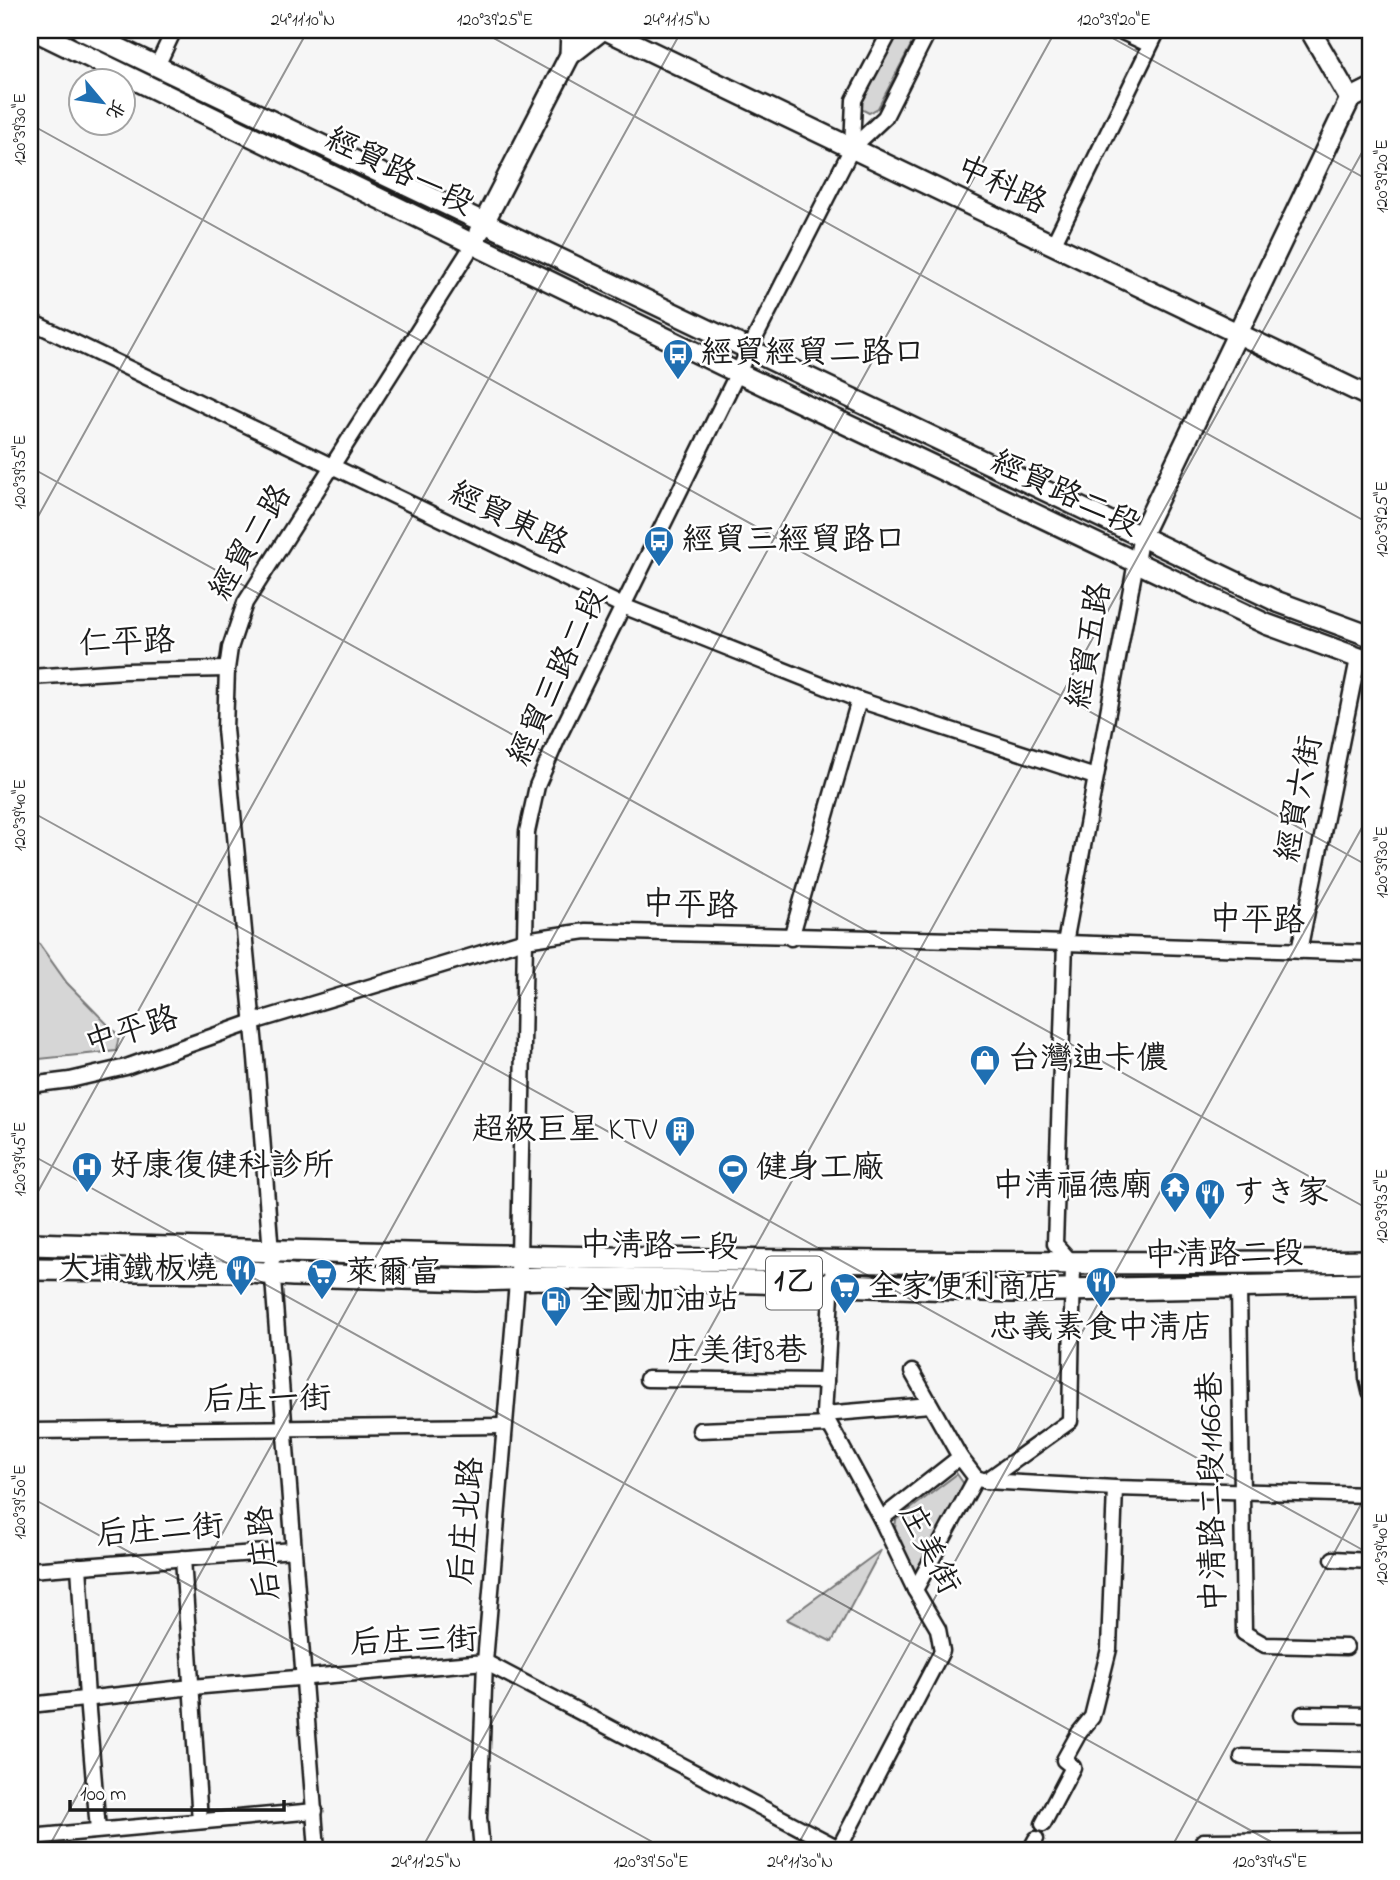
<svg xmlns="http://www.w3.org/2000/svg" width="1400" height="1880" font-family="'Indie Flower','LXGW WenKai TC','Klee One',sans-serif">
<rect width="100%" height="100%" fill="#f6f6f6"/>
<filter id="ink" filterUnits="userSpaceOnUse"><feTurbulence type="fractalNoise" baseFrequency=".0143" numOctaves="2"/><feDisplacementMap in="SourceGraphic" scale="14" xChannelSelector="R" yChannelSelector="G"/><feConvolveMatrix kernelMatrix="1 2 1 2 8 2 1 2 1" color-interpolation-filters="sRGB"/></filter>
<g filter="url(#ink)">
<!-- green -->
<g fill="#d6d6d6" stroke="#797979" stroke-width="2">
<polygon points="897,30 919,30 878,108 869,113 861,109 861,103"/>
<polygon points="30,931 67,983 119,1036 116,1051 30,1060"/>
<polygon points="957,1474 964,1484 921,1584 894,1538 896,1520"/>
<polygon points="881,1550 832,1642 786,1619 787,1619"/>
</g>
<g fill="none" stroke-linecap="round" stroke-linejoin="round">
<!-- street casing -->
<g stroke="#1c1c1c" stroke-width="19">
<g id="street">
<polyline points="1118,30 1150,45"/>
<polyline points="157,66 174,30"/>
<polyline points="852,148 854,100 891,30"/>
<polyline points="1053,245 1158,30"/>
<polyline points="30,321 623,606 859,700 1095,777"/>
<polyline points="30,677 125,671 227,669"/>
<polyline points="791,938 859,700"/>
<polyline points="1299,951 1358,659"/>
<polyline points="30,1085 70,1080 126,1067 253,1022 525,940 586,931 1035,942 1370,953"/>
<polyline points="833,1261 824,1414 881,1519 915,1590 938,1629 942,1651 838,1850"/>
<polyline points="1363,1284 1367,1378 1370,1391"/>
<polyline points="1239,1288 1244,1633 1265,1645 1346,1647"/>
<polyline points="912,1372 960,1457"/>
<polyline points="647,1379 826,1381"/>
<polyline points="824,1414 930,1405"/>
<polyline points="700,1430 829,1425"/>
<polyline points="30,1431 504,1426"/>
<polyline points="976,1478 986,1481 1115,1488 1370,1495"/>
<polyline points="986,1481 1070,1421 1073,1264 1055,1244 1065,943 1141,535"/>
<polyline points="881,1519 960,1457 976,1478"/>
<polyline points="183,1558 200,1821"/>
<polyline points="1333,1559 1370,1561"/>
<polyline points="79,1566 87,1698 98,1830"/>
<polyline points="30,1570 294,1550"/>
<polyline points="915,1590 976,1478"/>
<polyline points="30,1705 192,1687 485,1662 842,1850"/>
<polyline points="1303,1714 1370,1715"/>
<polyline points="1242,1757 1370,1760"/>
<polyline points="1043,1824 1073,1767 1064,1760 1079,1733 1092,1717 1109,1649 1115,1488"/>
<polyline points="30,1837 315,1811"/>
<polyline points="1203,1841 1370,1840"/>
<polyline points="317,1850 256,1058 225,729 227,669 230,648 245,603 474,243"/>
<polyline points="482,1850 479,1818 485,1662 519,1258 527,832 537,786 557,740 749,350 852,148 885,117 929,30"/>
<polyline points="1030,1850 1036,1839"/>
</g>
</g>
<!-- secondary casing -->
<g stroke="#1c1c1c" stroke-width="24">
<g id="secondary">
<polyline points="33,30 738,373 1266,624 1370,662"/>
<polyline points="81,30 1278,602 1370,636"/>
<polyline points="606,30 1370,397"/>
<polyline points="1310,30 1350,99"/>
<polyline points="570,55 602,30"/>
<polyline points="479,232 570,55 571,30"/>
<polyline points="1141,535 1350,99 1370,89"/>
</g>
</g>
<!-- primary casing -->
<g stroke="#1c1c1c" stroke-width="26">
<g id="primary">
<path d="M 30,1244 C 477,1257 923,1267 1370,1261"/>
<polyline points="30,1269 236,1271 293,1275 477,1280 547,1278 755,1282 1012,1291 1370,1284"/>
</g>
</g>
<!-- street -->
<use href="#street" stroke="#fff" stroke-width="14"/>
<!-- secondary -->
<use href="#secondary" stroke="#fff" stroke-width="19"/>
<!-- primary -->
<use href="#primary" stroke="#fff" stroke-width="21"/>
</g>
</g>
<!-- ticks -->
<path fill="none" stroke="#1c1c1c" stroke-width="2" stroke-opacity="0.45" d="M 479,30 L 1370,524M 1098,30 L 1370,181M 30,124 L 1370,867M 30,467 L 1370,1210M 30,531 L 308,30M 30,811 L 1370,1554M 30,1154 L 1286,1850M 30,1206 L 682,30M 30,1497 L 667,1850M 30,1840 L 48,1850M 47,1850 L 1056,30M 421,1850 L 1370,138M 795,1850 L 1370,813M 1170,1850 L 1370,1488"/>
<!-- icons -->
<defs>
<g id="bus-pin" transform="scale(1.575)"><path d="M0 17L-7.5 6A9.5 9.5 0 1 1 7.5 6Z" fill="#1f6fb2" stroke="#fff"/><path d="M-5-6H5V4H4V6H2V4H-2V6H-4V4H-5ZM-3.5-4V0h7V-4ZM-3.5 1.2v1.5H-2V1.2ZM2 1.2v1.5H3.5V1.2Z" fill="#fff"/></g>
<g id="shop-pin" transform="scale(1.575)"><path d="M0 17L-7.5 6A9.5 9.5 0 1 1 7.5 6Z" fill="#1f6fb2" stroke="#fff"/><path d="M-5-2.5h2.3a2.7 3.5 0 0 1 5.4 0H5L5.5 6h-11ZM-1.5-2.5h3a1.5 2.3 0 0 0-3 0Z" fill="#fff"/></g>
<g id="building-pin" transform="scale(1.575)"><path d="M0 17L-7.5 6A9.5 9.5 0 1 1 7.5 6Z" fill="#1f6fb2" stroke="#fff"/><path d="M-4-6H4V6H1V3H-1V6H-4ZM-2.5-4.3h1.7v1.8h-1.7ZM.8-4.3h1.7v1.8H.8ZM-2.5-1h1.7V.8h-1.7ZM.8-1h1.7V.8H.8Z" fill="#fff"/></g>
<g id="hospital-pin" transform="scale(1.575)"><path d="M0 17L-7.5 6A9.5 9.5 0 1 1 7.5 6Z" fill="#1f6fb2" stroke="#fff"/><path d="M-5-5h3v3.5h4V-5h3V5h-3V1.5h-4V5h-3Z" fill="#fff"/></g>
<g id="stadium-pin" transform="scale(1.575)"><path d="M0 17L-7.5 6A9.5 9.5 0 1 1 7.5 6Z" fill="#1f6fb2" stroke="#fff"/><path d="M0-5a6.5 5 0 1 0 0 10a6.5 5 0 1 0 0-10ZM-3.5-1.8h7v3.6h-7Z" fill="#fff"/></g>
<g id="temple-pin" transform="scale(1.575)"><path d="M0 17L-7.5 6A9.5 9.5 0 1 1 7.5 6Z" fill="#1f6fb2" stroke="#fff"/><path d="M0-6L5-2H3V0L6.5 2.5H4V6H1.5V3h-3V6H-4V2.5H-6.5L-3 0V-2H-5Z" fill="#fff"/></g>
<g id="restaurant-pin" transform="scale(1.575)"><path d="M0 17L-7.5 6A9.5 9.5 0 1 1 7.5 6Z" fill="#1f6fb2" stroke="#fff"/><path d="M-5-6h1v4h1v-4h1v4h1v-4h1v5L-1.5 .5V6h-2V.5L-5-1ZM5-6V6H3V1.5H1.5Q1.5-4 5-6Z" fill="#fff"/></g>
<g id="supermarket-pin" transform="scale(1.575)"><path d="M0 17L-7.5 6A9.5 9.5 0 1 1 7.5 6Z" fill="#1f6fb2" stroke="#fff"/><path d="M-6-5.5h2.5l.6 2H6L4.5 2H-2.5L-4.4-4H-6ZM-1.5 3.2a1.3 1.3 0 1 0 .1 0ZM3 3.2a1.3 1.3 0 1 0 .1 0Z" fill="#fff"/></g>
<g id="fuel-pin" transform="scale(1.575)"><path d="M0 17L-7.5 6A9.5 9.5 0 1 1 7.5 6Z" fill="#1f6fb2" stroke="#fff"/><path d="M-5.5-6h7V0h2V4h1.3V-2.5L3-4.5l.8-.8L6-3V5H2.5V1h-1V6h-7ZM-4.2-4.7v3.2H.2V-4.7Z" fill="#fff"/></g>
</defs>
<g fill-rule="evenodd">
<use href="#bus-pin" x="678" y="354"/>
<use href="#bus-pin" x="659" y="541"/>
<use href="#shop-pin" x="985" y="1060"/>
<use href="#building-pin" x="680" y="1131"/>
<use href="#hospital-pin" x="87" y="1167"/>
<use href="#stadium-pin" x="733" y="1169"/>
<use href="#temple-pin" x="1175" y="1187"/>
<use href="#restaurant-pin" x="1210" y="1194"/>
<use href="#restaurant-pin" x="241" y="1270"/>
<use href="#supermarket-pin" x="322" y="1274"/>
<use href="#restaurant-pin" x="1101" y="1282"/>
<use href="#supermarket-pin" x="845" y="1288"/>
<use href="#fuel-pin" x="556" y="1301"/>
</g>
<g text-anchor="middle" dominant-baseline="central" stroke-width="5" stroke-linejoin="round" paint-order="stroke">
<!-- shield labels -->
<rect fill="#fff" stroke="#606060" stroke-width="2" x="766" y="1256.5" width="56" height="53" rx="5"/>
<g font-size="30" font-weight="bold" fill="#1c1c1c">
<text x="794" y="1283">1乙</text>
</g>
<!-- street labels -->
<g font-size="32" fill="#1c1c1c" stroke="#fff">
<text transform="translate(399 173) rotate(26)">經貿路一段</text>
<text transform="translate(1001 187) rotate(25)">中科路</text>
<text transform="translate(1065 495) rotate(25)">經貿路二段</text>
<text transform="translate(508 520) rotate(26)">經貿東路</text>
<text transform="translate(252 543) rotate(-59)">經貿二路</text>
<text transform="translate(127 644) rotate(-2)">仁平路</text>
<text transform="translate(1091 646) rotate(-80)">經貿五路</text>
<text transform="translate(559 677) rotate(-65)">經貿三路二段</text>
<text transform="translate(1301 799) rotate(-79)">經貿六街</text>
<text transform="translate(690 907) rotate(2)">中平路</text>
<text transform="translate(1257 922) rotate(2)">中平路</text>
<text transform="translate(132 1032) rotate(-17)">中平路</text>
<text transform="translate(659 1248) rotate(1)">中清路二段</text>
<text transform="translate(1224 1256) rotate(-1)">中清路二段</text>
<text x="737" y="1352">庄美街8巷</text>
<text transform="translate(267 1401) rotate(-1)">后庄一街</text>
<text transform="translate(1214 1492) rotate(-91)">中清路二段1166巷</text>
<text transform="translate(468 1521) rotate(-85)">后庄北路</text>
<text transform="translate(160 1532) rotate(-4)">后庄二街</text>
<text transform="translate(928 1550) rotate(63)">庄美街</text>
<text transform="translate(266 1553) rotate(-95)">后庄路</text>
<text transform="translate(414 1643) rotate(-2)">后庄三街</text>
</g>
<!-- poi labels -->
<g font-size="32" fill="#1c1c1c" stroke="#fff" text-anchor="start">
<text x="701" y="354">經貿經貿二路口</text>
<text x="682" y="541">經貿三經貿路口</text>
<text x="1008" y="1060">台灣迪卡儂</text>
<text x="657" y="1131" text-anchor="end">超級巨星 KTV</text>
<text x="110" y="1167">好康復健科診所</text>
<text x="756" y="1169">健身工廠</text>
<text x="1152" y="1187" text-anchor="end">中清福德廟</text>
<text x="1233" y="1194">すき家</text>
<text x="218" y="1270" text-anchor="end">大埔鐵板燒</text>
<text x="345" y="1274">萊爾富</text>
<text x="868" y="1288">全家便利商店</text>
<text x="579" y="1301">全國加油站</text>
<text x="1101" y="1329" text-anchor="middle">忠義素食中清店</text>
</g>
</g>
<!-- margin -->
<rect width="1400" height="1880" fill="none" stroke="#fff" stroke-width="77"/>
<!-- north arrow -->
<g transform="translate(102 102) rotate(119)"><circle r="33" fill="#ffffff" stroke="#a4a4a4" stroke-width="2"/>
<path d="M0-5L12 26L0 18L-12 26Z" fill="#1f6fb2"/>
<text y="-10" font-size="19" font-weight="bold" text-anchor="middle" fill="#1c1c1c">北</text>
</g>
<!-- scale -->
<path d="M70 1800v10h214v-10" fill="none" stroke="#1c1c1c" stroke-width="3.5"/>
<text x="80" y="1800" font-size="21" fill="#1c1c1c" stroke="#ffffff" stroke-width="5" paint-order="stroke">100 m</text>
<rect x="38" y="38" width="1324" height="1804" fill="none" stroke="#1c1c1c" stroke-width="2.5"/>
<g font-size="18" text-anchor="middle" fill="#1c1c1c">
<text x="303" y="25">24°11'10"N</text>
<text x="495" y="25">120°39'25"E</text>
<text x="677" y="25">24°11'15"N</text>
<text x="1114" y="25">120°39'20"E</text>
<text transform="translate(19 129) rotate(-90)" y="6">120°39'30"E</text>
<text transform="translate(1381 176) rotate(-90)" y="6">120°39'20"E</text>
<text transform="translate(19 472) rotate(-90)" y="6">120°39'35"E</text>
<text transform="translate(1381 519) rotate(-90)" y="6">120°39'25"E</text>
<text transform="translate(19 815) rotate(-90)" y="6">120°39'40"E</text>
<text transform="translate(1381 862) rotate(-90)" y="6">120°39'30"E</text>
<text transform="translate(19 1159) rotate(-90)" y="6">120°39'45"E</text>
<text transform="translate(1381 1206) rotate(-90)" y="6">120°39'35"E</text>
<text transform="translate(19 1502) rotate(-90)" y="6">120°39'50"E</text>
<text transform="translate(1381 1549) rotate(-90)" y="6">120°39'40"E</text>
<text x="426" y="1867">24°11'25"N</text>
<text x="651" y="1867">120°39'50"E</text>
<text x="800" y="1867">24°11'30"N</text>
<text x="1270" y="1867">120°39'45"E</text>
</g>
</svg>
